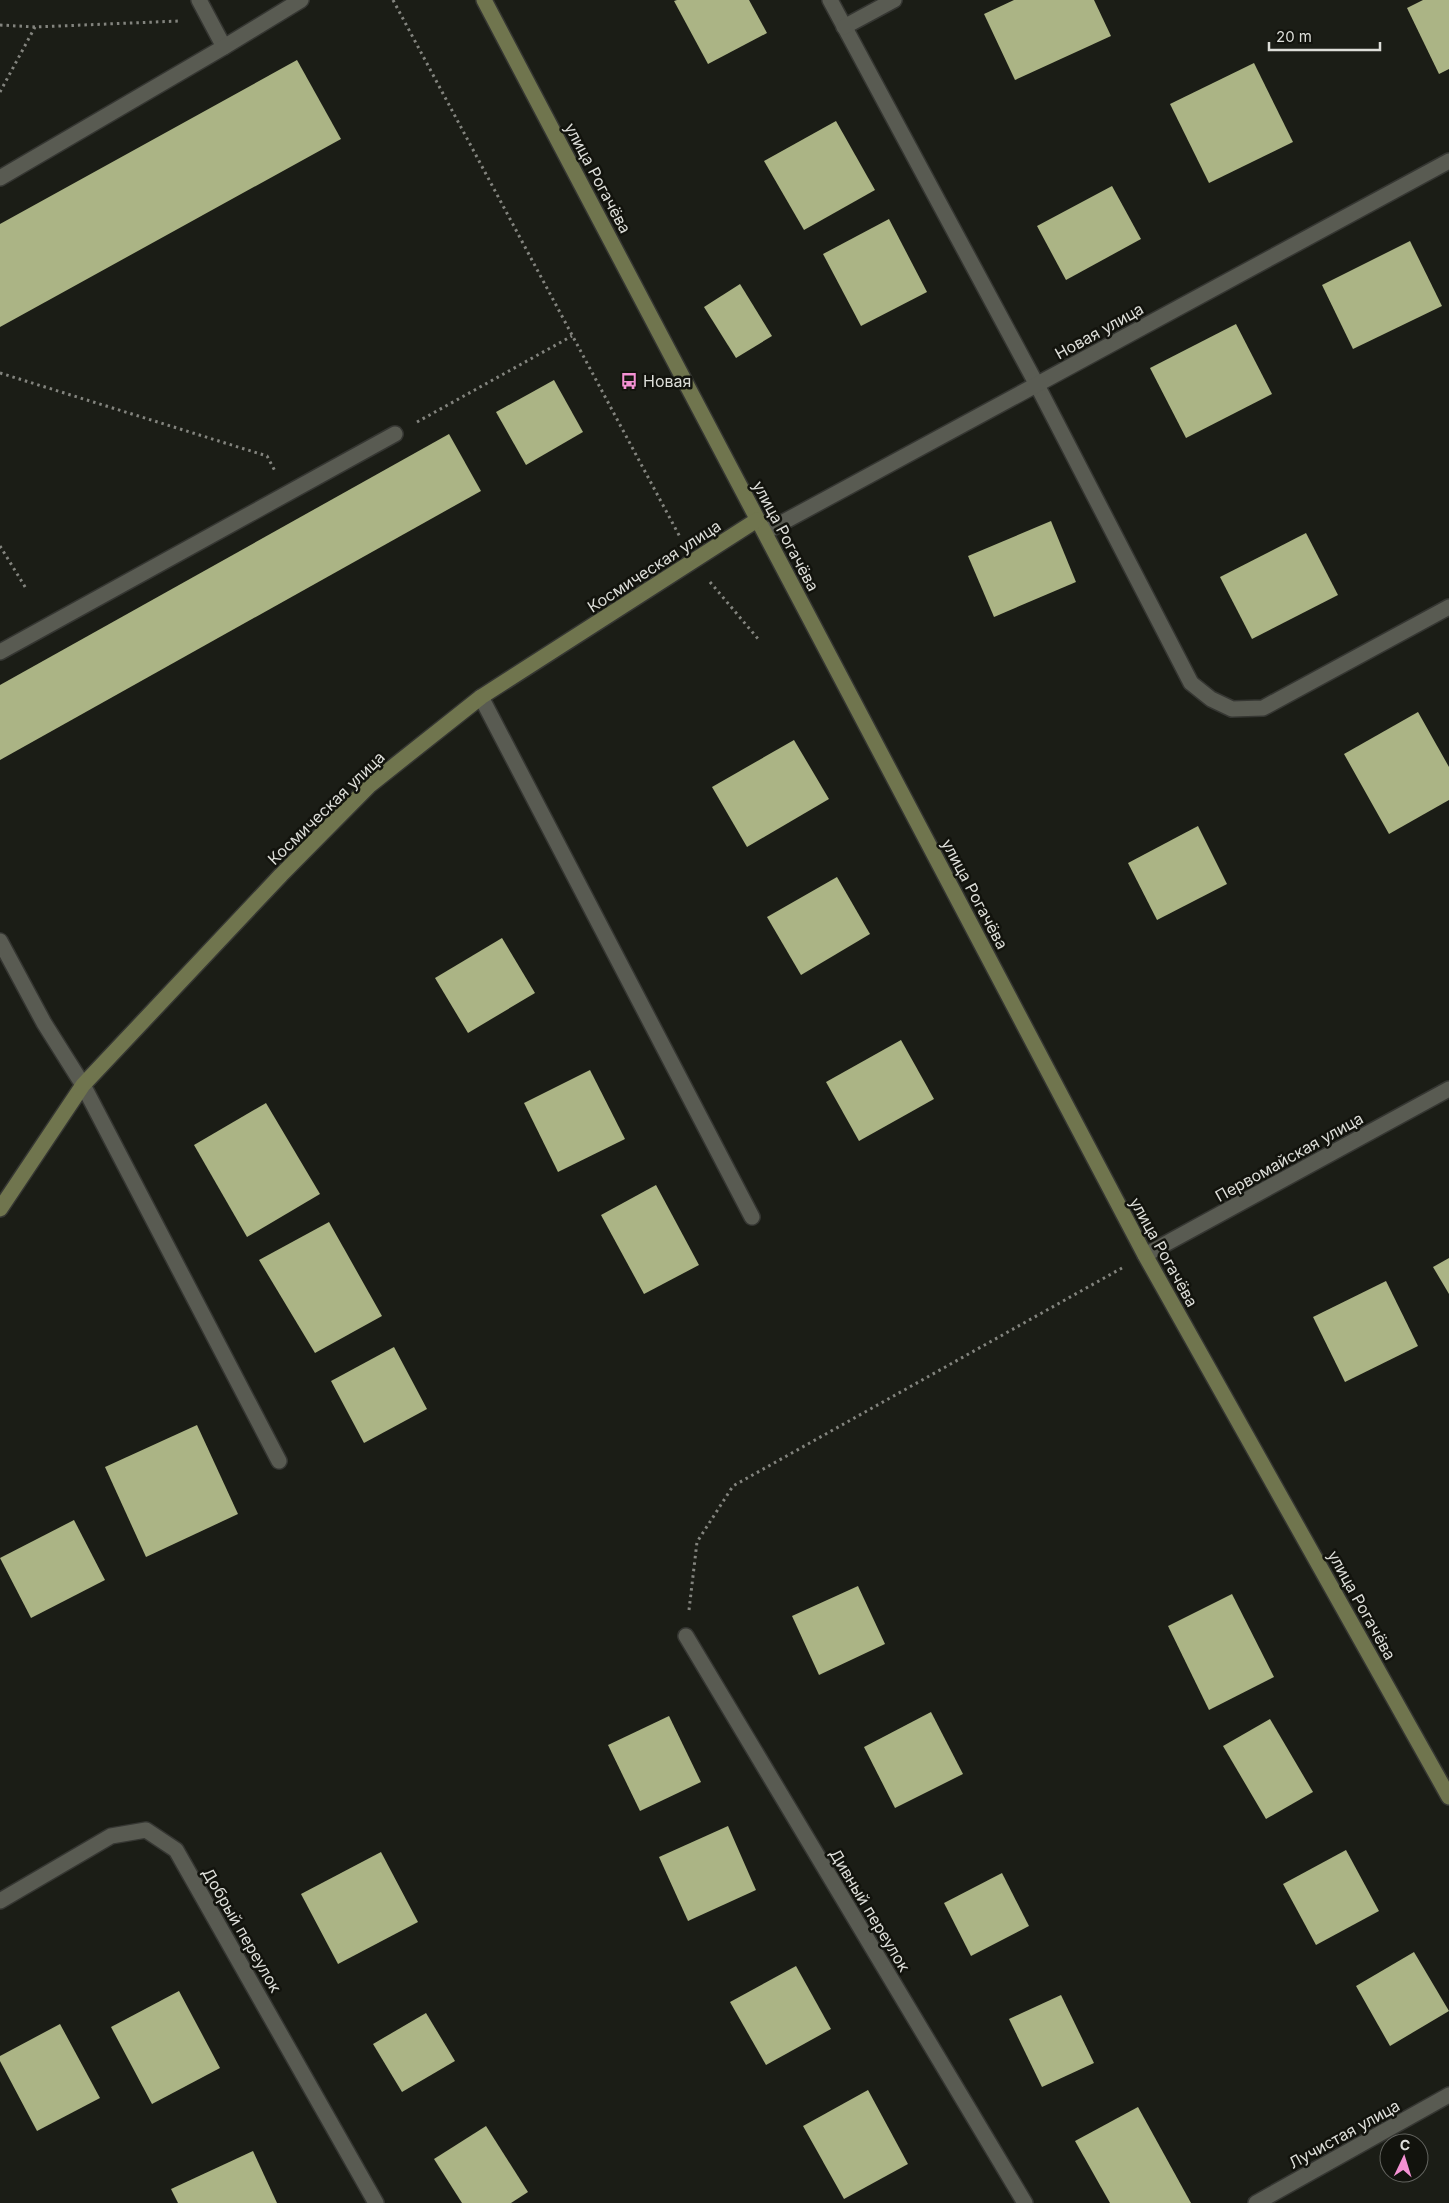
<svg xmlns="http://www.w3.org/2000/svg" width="1449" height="2203" font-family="Inter,sans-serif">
<rect width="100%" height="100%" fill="#1b1d16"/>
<!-- building -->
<g fill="#abb485">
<polygon points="677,0 749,0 767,33 708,64 674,1"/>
<polygon points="1014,0 1094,0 1111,36 1015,80 984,14"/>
<polygon points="1423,0 1449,0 1449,69 1439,74 1407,8"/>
<polygon points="297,60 341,139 0,327 0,224"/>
<polygon points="1254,63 1293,142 1209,183 1170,104"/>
<polygon points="836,121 875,190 804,230 764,161"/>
<polygon points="1112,186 1141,239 1066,280 1037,226"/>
<polygon points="889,219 927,292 861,326 823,254"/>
<polygon points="1410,241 1442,306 1353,349 1322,285"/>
<polygon points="740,284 772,336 736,358 704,307"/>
<polygon points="1236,324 1272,394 1186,438 1150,368"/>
<polygon points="554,380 583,432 526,465 496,412"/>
<polygon points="449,434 481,491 0,760 0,685"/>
<polygon points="1051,521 1076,582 994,617 968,556"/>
<polygon points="1306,533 1338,595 1252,639 1220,577"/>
<polygon points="1418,712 1449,767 1449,800 1389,834 1344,754"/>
<polygon points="794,740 829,799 747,847 712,787"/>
<polygon points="1198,826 1227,884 1157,920 1128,863"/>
<polygon points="837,877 870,934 801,975 767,917"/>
<polygon points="502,938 535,993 468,1033 435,978"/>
<polygon points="901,1040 934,1099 859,1141 826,1082"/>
<polygon points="590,1070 625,1139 558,1172 524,1103"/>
<polygon points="266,1103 320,1194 247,1237 194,1145"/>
<polygon points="656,1185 699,1265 644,1294 601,1215"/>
<polygon points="329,1222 382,1316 315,1353 259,1260"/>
<polygon points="1449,1258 1449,1294 1433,1267"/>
<polygon points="1386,1281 1418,1346 1345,1382 1313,1317"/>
<polygon points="394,1347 427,1409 364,1443 331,1381"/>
<polygon points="197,1425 238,1514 146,1557 105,1467"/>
<polygon points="74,1520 105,1580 31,1618 0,1558"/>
<polygon points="858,1586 885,1644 819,1675 792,1616"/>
<polygon points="1232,1594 1274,1677 1209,1710 1168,1626"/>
<polygon points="931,1712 963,1774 895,1808 864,1747"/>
<polygon points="669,1716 701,1782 640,1811 608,1745"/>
<polygon points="1270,1719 1313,1792 1266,1819 1223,1746"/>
<polygon points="728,1826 756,1890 688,1921 659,1857"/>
<polygon points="1346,1850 1379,1911 1316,1945 1283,1884"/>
<polygon points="381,1852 418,1922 338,1964 301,1894"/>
<polygon points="1002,1873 1029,1926 971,1956 944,1903"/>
<polygon points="1414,1952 1449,2011 1390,2046 1356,1986"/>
<polygon points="796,1966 831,2029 766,2065 730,2002"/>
<polygon points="179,1991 220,2068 152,2104 111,2027"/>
<polygon points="1061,1995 1094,2063 1042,2087 1009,2019"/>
<polygon points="426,2013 455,2061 402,2092 373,2044"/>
<polygon points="60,2024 100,2098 37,2131 0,2061 0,2056"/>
<polygon points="868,2090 908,2164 844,2199 803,2126"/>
<polygon points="1138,2107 1191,2203 1110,2203 1075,2141"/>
<polygon points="486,2126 528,2192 511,2203 462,2203 434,2159"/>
<polygon points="253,2151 277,2203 178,2203 171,2189"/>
</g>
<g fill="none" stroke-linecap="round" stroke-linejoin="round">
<!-- lane casing -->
<g stroke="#353632" stroke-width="18">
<g id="lane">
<polyline points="199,0 224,47"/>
<polyline points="830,0 1037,385 1191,683 1211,699 1232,709 1263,708 1449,607"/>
<polyline points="844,27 894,0"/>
<polyline points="0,178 224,47 301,0"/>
<polyline points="0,652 395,434"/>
<polyline points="481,697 752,1217"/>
<polyline points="0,941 44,1023 83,1085 279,1461"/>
<polyline points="1145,1255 1449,1089"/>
</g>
</g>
<!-- street casing -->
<g stroke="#353632" stroke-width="18">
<g id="street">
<polyline points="765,532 1449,161"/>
<polyline points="686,1636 1025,2203"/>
<polyline points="0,1901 111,1836 146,1830 176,1850 376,2203"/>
<polyline points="1256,2203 1449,2095"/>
</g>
</g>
<!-- secondary casing -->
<g stroke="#353632" stroke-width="18">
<g id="secondary">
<polyline points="484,0 1145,1255 1449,1797"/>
<polyline points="0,1209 83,1085 281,875 370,785 481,697 757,520"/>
</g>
</g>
<!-- path -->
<g stroke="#83847e" stroke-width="3" stroke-dasharray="2.5 4" stroke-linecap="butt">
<polyline points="393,0 680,537"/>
<polyline points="0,25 35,27 179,21"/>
<polyline points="0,92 35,27"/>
<polyline points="0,373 267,456 275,471"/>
<polyline points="417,422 572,336"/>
<polyline points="0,546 27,590"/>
<polyline points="710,582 759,640"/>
<polyline points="689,1610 697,1542 733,1486 1122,1268"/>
</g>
<!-- lane -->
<use href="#lane" stroke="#595b52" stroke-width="15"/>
<!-- street -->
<use href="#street" stroke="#595b52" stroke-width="15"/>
<!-- secondary -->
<use href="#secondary" stroke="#70754e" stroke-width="15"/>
</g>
<!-- icons -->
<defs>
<g id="bus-bare" transform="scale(1.35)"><path d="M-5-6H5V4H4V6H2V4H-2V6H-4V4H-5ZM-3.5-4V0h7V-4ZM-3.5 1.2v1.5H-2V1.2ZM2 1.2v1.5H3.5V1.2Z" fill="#f491d3" stroke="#12130d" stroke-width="2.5" paint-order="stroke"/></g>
</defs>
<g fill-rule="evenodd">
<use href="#bus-bare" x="629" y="381"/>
</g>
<g text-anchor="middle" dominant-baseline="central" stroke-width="5" stroke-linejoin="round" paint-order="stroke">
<!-- street labels -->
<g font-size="16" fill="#ddded9" stroke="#12130d">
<text transform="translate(598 178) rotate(62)">улица Рогачёва</text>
<text transform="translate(1099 331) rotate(-29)">Новая улица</text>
<text transform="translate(786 536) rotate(62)">улица Рогачёва</text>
<text transform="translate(654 566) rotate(-33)">Космическая улица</text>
<text transform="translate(326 808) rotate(-44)">Космическая улица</text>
<text transform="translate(975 894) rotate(62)">улица Рогачёва</text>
<text transform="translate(1289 1157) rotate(-29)">Первомайская улица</text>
<text transform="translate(1164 1252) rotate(61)">улица Рогачёва</text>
<text transform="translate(1362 1605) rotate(61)">улица Рогачёва</text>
<text transform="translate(870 1910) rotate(59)">Дивный переулок</text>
<text transform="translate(242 1930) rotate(60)">Добрый переулок</text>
<text transform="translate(1344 2134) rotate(-29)">Лучистая улица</text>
</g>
<!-- poi labels -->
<g font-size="16" fill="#ddded9" stroke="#12130d" text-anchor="start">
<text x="643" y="381">Новая</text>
</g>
</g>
<!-- north arrow -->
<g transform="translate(1404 2158) rotate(4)"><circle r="24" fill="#12130d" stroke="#63645f"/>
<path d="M0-4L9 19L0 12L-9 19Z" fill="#f491d3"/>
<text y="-8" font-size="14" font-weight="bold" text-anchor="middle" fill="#ddded9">С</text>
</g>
<!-- scale -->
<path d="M1269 42v8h111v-8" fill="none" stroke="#ddded9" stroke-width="2.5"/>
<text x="1276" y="42" font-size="15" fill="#ddded9" stroke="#12130d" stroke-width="4" paint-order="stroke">20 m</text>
</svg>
